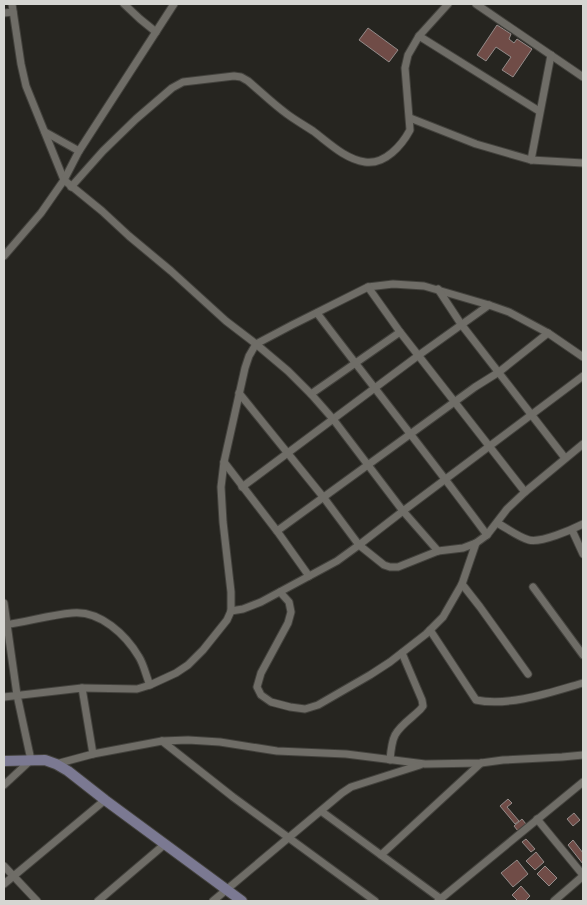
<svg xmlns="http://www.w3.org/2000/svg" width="587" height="905" font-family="Roboto,sans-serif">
<rect width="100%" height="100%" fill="#262520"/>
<!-- building -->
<g fill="#704c47" stroke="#948c8a">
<polygon points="497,25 511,34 509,39 514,43 517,39 532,49 513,77 502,70 511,57 496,47 486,61 477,55"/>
<polygon points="368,28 398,50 389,62 359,40"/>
<polygon points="508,799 512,803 507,807 519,821 515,824 500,806"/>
<polygon points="574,813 580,820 573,826 567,819"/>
<polygon points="522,819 526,824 518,831 514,826"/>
<polygon points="526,839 535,849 531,852 522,842"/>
<polygon points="573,840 583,853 583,864 568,845"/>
<polygon points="536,852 544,862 535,870 526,861"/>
<polygon points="517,860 528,874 513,887 501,873"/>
<polygon points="545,866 557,878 549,886 537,874"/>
<polygon points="521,886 530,896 525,901 518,901 512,895"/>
</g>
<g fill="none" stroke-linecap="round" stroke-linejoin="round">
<!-- street casing -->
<g stroke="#43423d" stroke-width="9">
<g id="street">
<polyline points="12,4 21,64 26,86 64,180 102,211 129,236 171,271 226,321 256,344 292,325 368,287 393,284 424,286 489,305 509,312 548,333 583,357"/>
<polyline points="124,4 140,19 156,32"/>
<polyline points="476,4 583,77"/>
<polyline points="4,13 13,12"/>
<polyline points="419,36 539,111"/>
<polyline points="410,118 476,144 531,160 583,163"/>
<polyline points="45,132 79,151"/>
<polyline points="531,160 551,55"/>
<path d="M 71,187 L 103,151 L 136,119 L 172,88 L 183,82 L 234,76 L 241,77 L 248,81 C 261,92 273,104 287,114 C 295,120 304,125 313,131 C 329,143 345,159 365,162 C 385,165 402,145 410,130 L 405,68 L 408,55 L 419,36 L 448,4"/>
<polyline points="4,256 41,213 64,180 79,151 174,4"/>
<polyline points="368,287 400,332 525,492"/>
<polyline points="438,289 461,324 565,458"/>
<path d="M 317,313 C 373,387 432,460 487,535"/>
<polyline points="239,393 324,498 359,545 384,565 390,567 398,567 438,551 463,548 476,543 487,535 507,509 525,492 583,444"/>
<polyline points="311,394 400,332"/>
<polyline points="224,462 277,531 309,576"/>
<polyline points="242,487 419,355 489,305"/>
<path d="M 497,523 C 507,528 518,537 529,540 C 541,543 571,530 583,524"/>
<polyline points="572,530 583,554"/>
<polyline points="277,531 475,387 499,372 548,333"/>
<polyline points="462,584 480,607 528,674"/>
<polyline points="533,587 583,655"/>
<polyline points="280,592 289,602 291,612 288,623 261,673 257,687 261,695 271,702 290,707 305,709 318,705 370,675 390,662 426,634 443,617 462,584 476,543"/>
<polyline points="4,603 17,695 31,760 4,785"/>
<polyline points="231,611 243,609 261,602 337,561 359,545 403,511 583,376"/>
<path d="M 4,625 C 27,622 49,615 72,613 C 100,610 126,635 139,657 C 144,665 146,676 150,685"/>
<path d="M 430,630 L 476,700 C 509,707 552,692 583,683"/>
<polyline points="82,688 137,689 150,685 176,673 188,665 203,650 227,620 231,611 231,592 223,522 221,487 224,462 245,368 249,356 256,344 288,371 311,394 333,419 403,511 438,551"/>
<polyline points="4,697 82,688 93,754"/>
<polyline points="162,741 233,797 375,901"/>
<path d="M 390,760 C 392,736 394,732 412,717 C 416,713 420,711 423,706 L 422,700 L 402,653"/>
<polyline points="56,764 93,754 162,741 188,740 220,742 277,751 346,754 425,764 481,763 503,760 562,757 583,755"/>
<polyline points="321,811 441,899"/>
<polyline points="537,819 583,875"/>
<polyline points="381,855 481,763"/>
<polyline points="4,866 37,901"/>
<polyline points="4,884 105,800"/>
<polyline points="98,901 165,844"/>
<polyline points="213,901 342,793 351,787 420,765"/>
<polyline points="438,901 583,782"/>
<polyline points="554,901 583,876"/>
</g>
</g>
<!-- secondary casing -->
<g stroke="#43423d" stroke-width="12">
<polyline id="secondary" points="4,761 45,760 56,764 68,771 105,800 242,901"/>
</g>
<!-- street -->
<use href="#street" stroke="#6f6d67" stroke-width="7"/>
<!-- secondary -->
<use href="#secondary" stroke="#7b7992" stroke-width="10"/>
</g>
<!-- border -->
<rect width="587" height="905" fill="none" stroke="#d6d6d2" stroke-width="10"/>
</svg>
